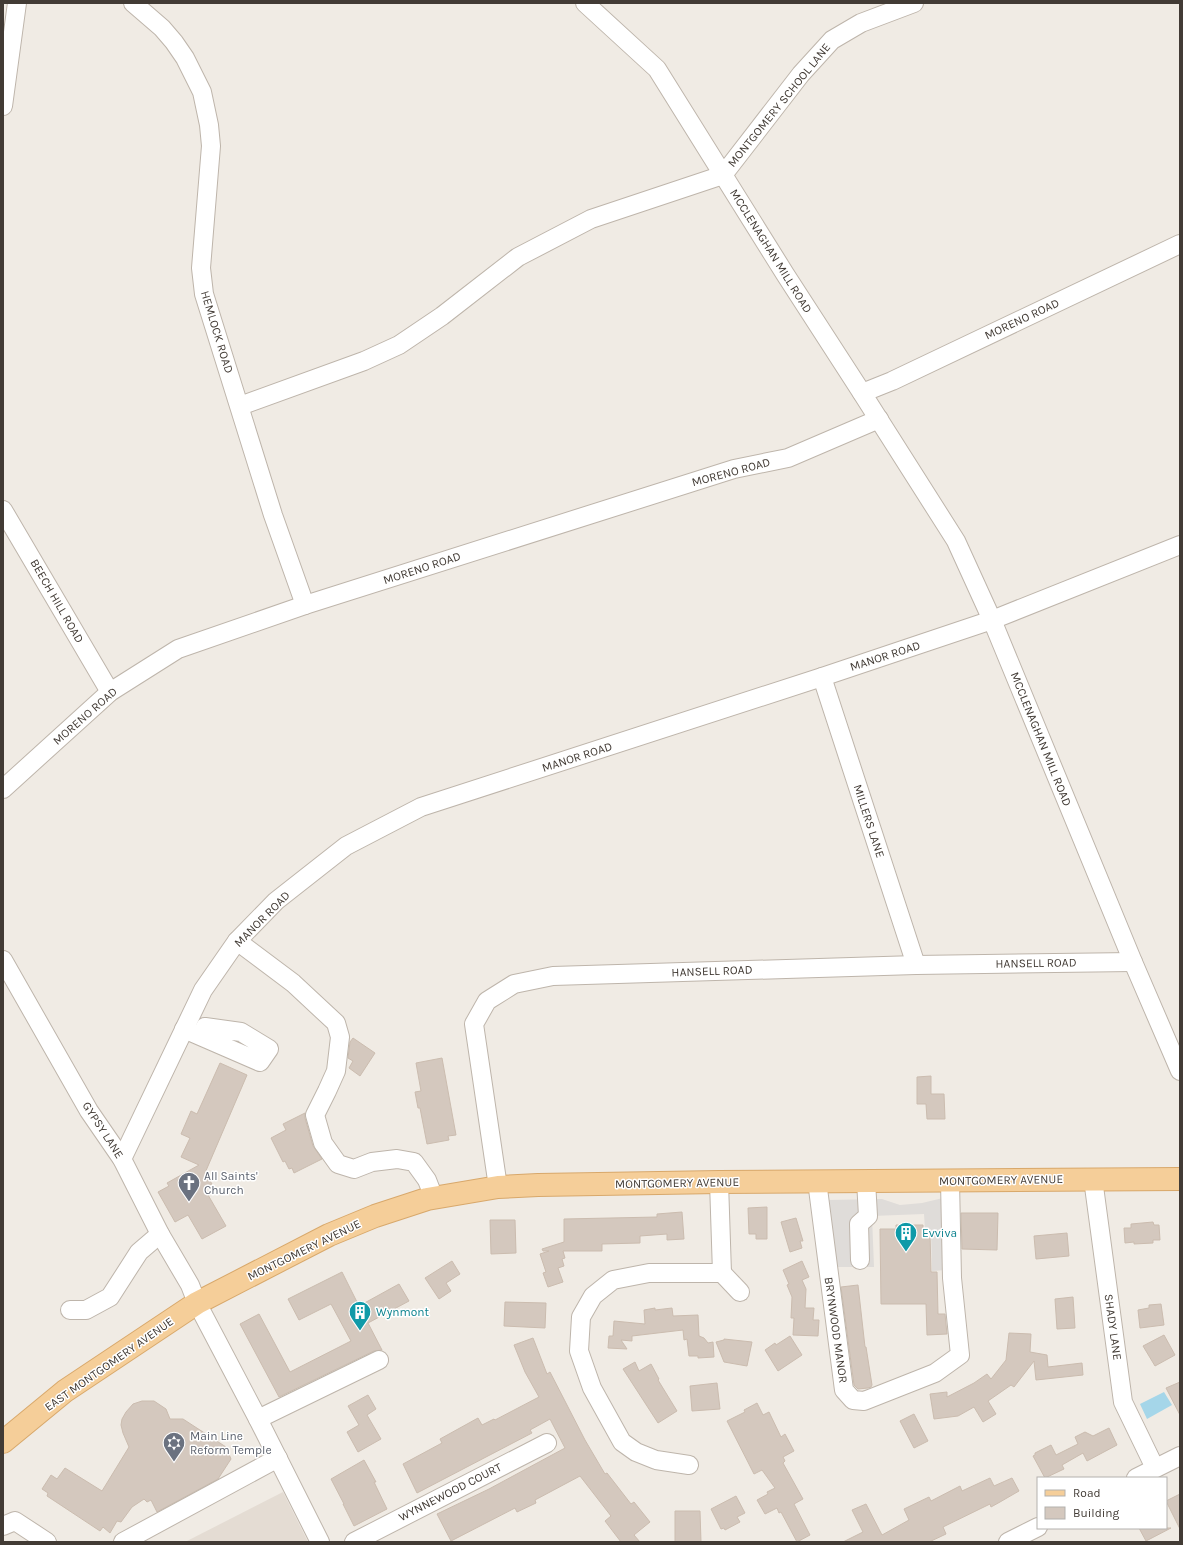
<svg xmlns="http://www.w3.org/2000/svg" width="1183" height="1545" font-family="Karla,sans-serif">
<rect width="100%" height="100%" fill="#f0ebe4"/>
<!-- residential -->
<polygon fill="#e4dcd3" points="283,1492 308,1542 185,1542"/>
<!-- parking -->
<polygon fill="#dfdcd9" points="943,1198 946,1270 932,1271 931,1230 925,1230 924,1214 872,1216 874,1267 833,1267 827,1200 882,1199 900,1205 922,1203"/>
<!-- water -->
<polygon fill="#a5d6e9" points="1164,1392 1172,1405 1147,1419 1140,1404"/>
<!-- building -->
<g fill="#d4c8be" stroke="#cbbcaf">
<polygon points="353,1038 375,1053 360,1076 349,1068 353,1061 348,1058 350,1042"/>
<polygon points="442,1058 456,1135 448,1136 449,1140 427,1144 420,1108 418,1108 415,1092 421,1091 416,1063"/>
<polygon points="220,1063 247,1075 205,1173 212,1184 204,1188 226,1226 202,1239 188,1215 175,1222 158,1192 169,1186 167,1183 199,1165 181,1157 190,1138 181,1134 191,1111 197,1114"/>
<polygon points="931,1076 931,1094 944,1094 945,1119 927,1119 926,1104 917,1104 917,1077"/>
<polygon points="305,1113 305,1118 313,1146 322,1159 294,1173 292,1168 289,1169 285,1161 283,1162 271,1138 286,1130 283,1124"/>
<polygon points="767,1207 767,1239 756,1239 756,1234 749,1234 748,1208"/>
<polygon points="682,1212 684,1239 667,1240 667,1234 640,1236 640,1243 602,1244 602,1251 563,1251 565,1258 562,1259 564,1266 558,1268 563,1282 548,1287 543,1273 546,1272 540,1254 549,1251 543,1251 542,1249 564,1242 564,1219 657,1217 657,1214"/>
<polygon points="961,1213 998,1213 997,1250 962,1249"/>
<polygon points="796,1218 803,1241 800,1241 802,1248 790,1252 781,1222"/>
<polygon points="490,1220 515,1220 516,1253 491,1254"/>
<polygon points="1153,1222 1154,1225 1159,1225 1160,1240 1153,1240 1153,1243 1134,1244 1134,1242 1125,1243 1124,1228 1131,1228 1131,1224"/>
<polygon points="896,1225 923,1225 923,1233 930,1233 931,1272 937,1272 938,1314 945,1314 947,1334 927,1335 926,1304 881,1304 880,1229 896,1229"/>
<polygon points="1067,1233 1069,1256 1036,1259 1034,1236"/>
<polygon points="452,1261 460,1274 446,1283 451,1291 439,1299 425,1278"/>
<polygon points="802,1261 809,1277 802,1280 806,1289 805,1308 814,1308 813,1320 819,1320 818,1336 793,1335 794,1318 791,1318 792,1297 787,1285 789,1284 783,1270"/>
<polygon points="342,1272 359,1306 399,1284 409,1301 368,1323 382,1350 374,1351 279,1397 240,1324 259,1314 290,1372 351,1341 331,1304 299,1320 288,1299"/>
<polygon points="858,1285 865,1347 866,1347 872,1385 871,1387 868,1388 858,1389 854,1385 841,1287"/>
<polygon points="1073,1297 1075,1328 1057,1329 1055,1299"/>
<polygon points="505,1302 546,1303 545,1328 504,1326"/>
<polygon points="1161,1304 1164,1325 1140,1328 1138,1310 1149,1308 1149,1305"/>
<polygon points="655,1308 655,1310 672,1308 673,1316 698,1315 699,1336 704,1338 708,1343 713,1342 714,1357 698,1358 698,1356 689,1356 687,1339 684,1340 683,1330 632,1336 632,1341 621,1340 627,1349 608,1348 609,1336 613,1336 614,1321 645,1324 644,1310"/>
<polygon points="1009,1333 1031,1334 1030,1352 1047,1355 1048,1367 1082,1363 1083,1375 1036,1380 1034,1361 1014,1387 1011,1385 988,1401 996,1414 983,1422 974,1407 958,1416 934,1419 930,1394 947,1392 947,1397 974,1383 987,1374 991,1379 1006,1360"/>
<polygon points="1164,1335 1175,1355 1155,1366 1143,1346"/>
<polygon points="790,1336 802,1355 778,1371 765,1350 775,1343 776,1345"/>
<polygon points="533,1338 547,1374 550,1372 585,1440 605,1474 607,1473 631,1504 634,1502 650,1522 634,1535 640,1542 621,1542 605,1521 611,1516 580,1476 535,1500 536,1503 517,1512 515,1508 451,1541 437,1514 489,1489 565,1448 550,1419 530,1430 532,1433 417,1493 403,1464 442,1443 440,1439 478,1418 482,1425 494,1419 495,1420 539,1397 525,1372 514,1345"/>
<polygon points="724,1339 752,1342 747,1366 724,1362 716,1342 724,1340"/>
<polygon points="635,1362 639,1371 651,1364 659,1379 658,1380 677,1411 658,1423 623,1369"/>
<polygon points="1180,1382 1180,1415 1166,1388"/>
<polygon points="717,1383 720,1409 692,1411 690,1386"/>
<polygon points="368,1395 376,1409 367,1415 381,1439 358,1452 347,1432 359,1425 348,1406"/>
<polygon points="142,1401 154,1401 166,1409 170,1419 183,1419 226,1447 231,1459 218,1479 157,1512 151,1500 147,1502 144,1499 132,1507 121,1522 117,1521 110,1533 103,1527 100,1531 47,1496 48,1493 42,1489 51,1475 57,1479 65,1468 102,1491 129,1447 123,1433 121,1425 122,1419 126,1412 133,1404"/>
<polygon points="757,1403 763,1415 769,1412 781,1437 785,1434 794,1451 783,1457 785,1461 783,1463 803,1499 794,1504 810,1535 797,1542 781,1512 779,1513 777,1508 765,1514 757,1500 768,1494 767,1492 775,1488 762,1470 754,1474 727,1421 745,1412 744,1410"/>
<polygon points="914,1414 928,1441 914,1448 900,1421"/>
<polygon points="1109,1428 1117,1445 1087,1461 1083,1453 1062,1465 1064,1469 1045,1478 1033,1456 1035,1455 1035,1453 1051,1445 1056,1455 1078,1444 1075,1437 1085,1432 1093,1436"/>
<polygon points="364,1460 376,1482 374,1482 387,1509 354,1526 343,1504 344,1504 331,1479"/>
<polygon points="990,1478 994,1486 1012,1478 1019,1491 1000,1502 991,1507 990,1504 943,1527 946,1534 929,1542 843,1542 863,1532 852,1510 866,1504 882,1535 909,1520 904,1509 929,1497 931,1501 960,1486 962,1491"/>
<polygon points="1180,1494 1180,1529 1166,1501"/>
<polygon points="736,1496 745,1513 737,1517 740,1522 725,1530 724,1528 721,1529 711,1509"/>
<polygon points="675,1511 700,1511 701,1542 675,1542"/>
<polygon points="1139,1528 1171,1528 1146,1541"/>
</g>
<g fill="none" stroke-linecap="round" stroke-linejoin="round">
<!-- minor casing -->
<g stroke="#beb5ab" stroke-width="20">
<g id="minor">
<polyline points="133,3 162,28 174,42 185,58 202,92 209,125 211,146 201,268 204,294 273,515 305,605"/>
<polyline points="585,3 657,69 785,274 862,393 956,541 992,620 1133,962 1180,1071"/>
<polyline points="3,106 17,3"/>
<polyline points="862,393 892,381 1180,244"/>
<polyline points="240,406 364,361 399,345 442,316 518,257 591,219 723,175 801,74 832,40 861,23 914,3"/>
<polyline points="3,510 110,692"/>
<polyline points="822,677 916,965"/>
<polyline points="3,789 110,692 178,649 305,605 734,469 788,458 879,419"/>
<polyline points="237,941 293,983 336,1023 340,1037 336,1071 327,1091 315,1115 323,1143 338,1164 354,1169 372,1162 397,1159 414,1162 427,1180 434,1198"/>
<polyline points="3,960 89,1111 122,1159 160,1234 190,1285 197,1303 258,1419 320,1542"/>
<polyline points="184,1029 260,1062 269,1049 241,1032 205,1027 200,1036"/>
<polyline points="122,1159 203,990 237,941 276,901 346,846 421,807 822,677 992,620 1180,545"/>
<polyline points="1093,1179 1123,1402 1155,1468"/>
<polyline points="817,1181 844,1390 853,1400 864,1401 935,1373 960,1355 952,1278 950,1181"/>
<polyline points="498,1187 474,1024 487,1001 514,984 553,976 916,965 1133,962"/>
<polyline points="860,1260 859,1224 868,1216 866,1181"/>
<polyline points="722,1273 740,1292"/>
<polyline points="70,1310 86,1310 110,1297 139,1252 160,1234"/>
<polyline points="258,1419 379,1360"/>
<polyline points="689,1465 656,1460 636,1452 622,1442 592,1388 579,1351 581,1317 593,1296 613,1280 649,1273 722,1273 719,1182"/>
<polyline points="1136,1478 1180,1456"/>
<polyline points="3,1526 15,1521 47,1542"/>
<polyline points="123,1542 278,1458"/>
<polyline points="354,1542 547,1443"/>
<polyline points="1008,1542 1038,1527"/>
</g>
</g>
<!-- major casing -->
<g stroke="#d8a86b" stroke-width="24">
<polyline id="major" points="3,1442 65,1391 197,1303 329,1235 375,1216 427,1199 498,1187 538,1185 719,1182 1180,1179"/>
</g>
<!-- minor -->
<use href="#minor" stroke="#fff" stroke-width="18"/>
<!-- major -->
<use href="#major" stroke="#f5ce99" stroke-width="22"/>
</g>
<!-- icons -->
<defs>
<g id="church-pin" transform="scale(1.15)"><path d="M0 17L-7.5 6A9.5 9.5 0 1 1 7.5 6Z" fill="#6b7280" stroke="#fff"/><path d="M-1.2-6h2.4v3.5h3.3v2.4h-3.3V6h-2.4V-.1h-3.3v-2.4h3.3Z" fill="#fff"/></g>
<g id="building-pin" transform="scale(1.15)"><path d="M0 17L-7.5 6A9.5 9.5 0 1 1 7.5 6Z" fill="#0f9aa8" stroke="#fff"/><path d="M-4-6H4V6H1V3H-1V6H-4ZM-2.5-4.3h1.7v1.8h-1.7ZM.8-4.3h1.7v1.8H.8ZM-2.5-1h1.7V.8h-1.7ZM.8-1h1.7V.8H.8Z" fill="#fff"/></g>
<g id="synagogue-pin" transform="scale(1.15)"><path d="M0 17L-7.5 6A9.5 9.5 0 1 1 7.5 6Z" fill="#6b7280" stroke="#fff"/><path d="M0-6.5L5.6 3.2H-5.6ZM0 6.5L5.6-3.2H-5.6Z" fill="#fff"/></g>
</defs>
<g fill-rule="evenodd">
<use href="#church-pin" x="189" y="1183"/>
<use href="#building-pin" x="906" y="1233"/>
<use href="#building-pin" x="360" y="1312"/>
<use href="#synagogue-pin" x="174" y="1443"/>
</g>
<g text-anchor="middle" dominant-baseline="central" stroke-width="3" stroke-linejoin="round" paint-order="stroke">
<!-- street labels -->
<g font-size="12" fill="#423b35" stroke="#fff">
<text transform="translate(779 105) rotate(-51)">MONTGOMERY SCHOOL LANE</text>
<text transform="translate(771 251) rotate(58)">MCCLENAGHAN MILL ROAD</text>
<text transform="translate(1022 319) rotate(-25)">MORENO ROAD</text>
<text transform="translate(217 332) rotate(73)">HEMLOCK ROAD</text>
<text transform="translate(731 472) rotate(-15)">MORENO ROAD</text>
<text transform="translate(422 568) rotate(-18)">MORENO ROAD</text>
<text transform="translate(57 601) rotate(60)">BEECH HILL ROAD</text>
<text transform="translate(885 656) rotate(-18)">MANOR ROAD</text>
<text transform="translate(85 716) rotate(-41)">MORENO ROAD</text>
<text transform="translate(1041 739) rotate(68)">MCCLENAGHAN MILL ROAD</text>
<text transform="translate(577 757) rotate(-18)">MANOR ROAD</text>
<text transform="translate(869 821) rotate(72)">MILLERS LANE</text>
<text transform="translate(262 919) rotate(-45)">MANOR ROAD</text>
<text transform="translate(1036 963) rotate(-1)">HANSELL ROAD</text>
<text transform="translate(712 971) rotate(-2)">HANSELL ROAD</text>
<text transform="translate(103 1130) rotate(57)">GYPSY LANE</text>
<text transform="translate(1001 1180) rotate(-1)">MONTGOMERY AVENUE</text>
<text transform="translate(677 1183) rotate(-1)">MONTGOMERY AVENUE</text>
<text transform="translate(304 1250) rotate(-26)">MONTGOMERY AVENUE</text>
<text transform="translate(1113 1327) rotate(82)">SHADY LANE</text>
<text transform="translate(836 1330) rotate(82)">BRYNWOOD MANOR</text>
<text transform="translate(109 1364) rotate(-35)">EAST MONTGOMERY AVENUE</text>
<text transform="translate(450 1492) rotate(-27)">WYNNEWOOD COURT</text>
</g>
<!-- worship labels -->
<g font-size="12" fill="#5b616d" stroke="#fff" text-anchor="start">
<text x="204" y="1176">All Saints'<tspan x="204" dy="14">Church</tspan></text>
<text x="190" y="1436">Main Line<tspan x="190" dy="14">Reform Temple</tspan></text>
</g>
<!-- culture labels -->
<g font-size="12" fill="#0d838f" stroke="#fff" text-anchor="start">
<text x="922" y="1233">Evviva</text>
<text x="376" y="1312">Wynmont</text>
</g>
</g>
<!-- border -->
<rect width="1183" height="1545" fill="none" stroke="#423b35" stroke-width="8"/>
<!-- legend -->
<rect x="1037" y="1477" width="130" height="52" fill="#ffffff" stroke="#b3b1ae"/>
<rect x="1045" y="1490" width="20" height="6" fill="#f5ce99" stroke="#b3b1ae"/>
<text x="1073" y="1497" font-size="12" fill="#423b35">Road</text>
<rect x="1045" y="1507" width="20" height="12" fill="#d4c8be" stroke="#b3b1ae"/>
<text x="1073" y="1517" font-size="12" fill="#423b35">Building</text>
</svg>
